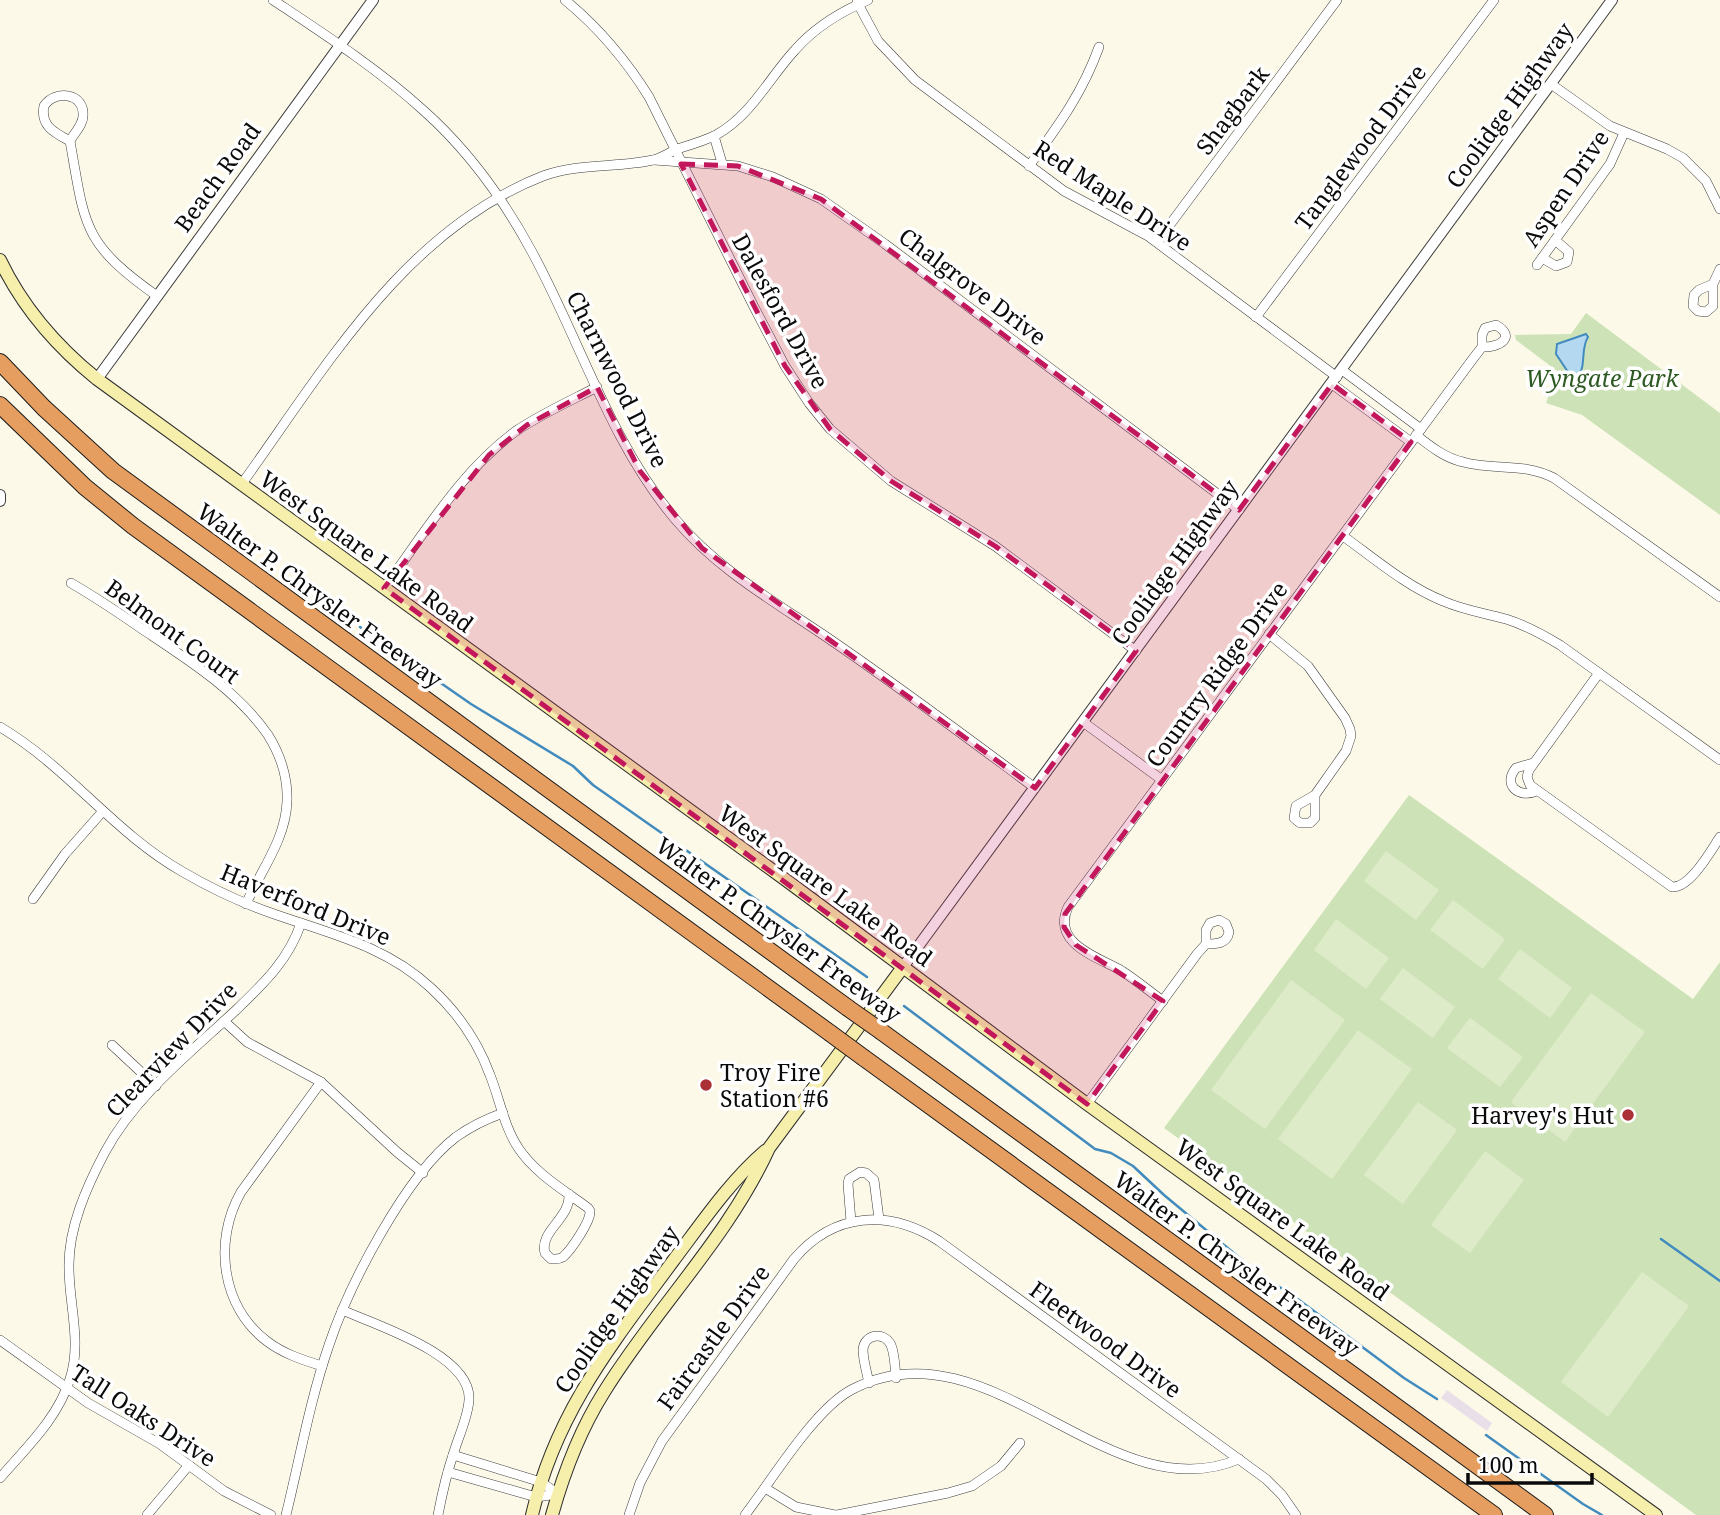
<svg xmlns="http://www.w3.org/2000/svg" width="1720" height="1515" font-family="'Noto Serif',serif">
<rect width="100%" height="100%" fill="#fdf9e9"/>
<!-- industrial -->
<polygon fill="#e8dfe8" points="1447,1390 1492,1423 1487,1431 1441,1398"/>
<!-- green -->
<g fill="#cde3b7">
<polygon points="1586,313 1720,413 1720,515 1582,415 1546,403 1557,371 1516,340 1515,335 1571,334"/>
<polygon points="1409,795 1693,999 1720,962 1720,1515 1696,1515 1164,1128"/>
</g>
<!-- pitch -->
<g fill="#deebc8">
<polygon points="1386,851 1439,890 1416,920 1364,881"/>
<polygon points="1453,900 1505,939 1483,969 1430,930"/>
<polygon points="1336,919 1389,958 1366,989 1314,950"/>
<polygon points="1520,949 1572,988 1550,1018 1498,979"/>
<polygon points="1403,968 1455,1007 1433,1038 1380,999"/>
<polygon points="1291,980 1345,1020 1265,1129 1211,1090"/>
<polygon points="1591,993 1645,1032 1565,1142 1511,1102"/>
<polygon points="1470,1018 1523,1057 1500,1087 1447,1048"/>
<polygon points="1358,1030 1412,1069 1332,1179 1278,1139"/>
<polygon points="1418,1102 1457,1130 1403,1204 1364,1175"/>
<polygon points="1485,1151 1524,1180 1470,1253 1431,1225"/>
<polygon points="1642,1272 1689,1306 1608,1417 1561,1382"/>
</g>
<!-- water -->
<path fill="#b4d8ef" stroke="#428bbe" stroke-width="2" d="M 1586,334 L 1588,337 C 1580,349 1587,367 1577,378 L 1572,378 L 1556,354 L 1557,344 Z"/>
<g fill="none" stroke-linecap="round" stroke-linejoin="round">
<!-- stream -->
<g stroke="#428bbe" stroke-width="2.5">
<polyline points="360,627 471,704 573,766 593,785 867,977"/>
<polyline points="904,1006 1095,1149 1111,1153 1133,1166 1164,1195 1259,1274 1295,1297 1404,1378 1437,1399"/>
<polyline points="1661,1239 1720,1281"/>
<polyline points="1486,1435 1583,1504 1602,1515"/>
</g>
<!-- minor casing -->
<g stroke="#3d3d3d" stroke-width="10">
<g id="minor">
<path d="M 273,0 C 324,34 378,69 423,110 C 467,149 504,200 532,252 C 580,340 610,442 675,519 C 717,569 772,600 825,636 C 897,685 966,737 1035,788"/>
<path d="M 565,0 C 599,28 626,60 649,97 L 754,307 L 785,366 L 809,403 L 830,429 L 891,481 L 995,546 L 1136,651"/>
<polyline points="857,2 878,41 915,80 1064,191 1148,236 1337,377"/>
<polyline points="1551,84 1610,126 1667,149 1683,158 1706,181 1720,209"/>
<polyline points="714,136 722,163"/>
<path d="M 70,141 C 55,133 40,126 44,106 C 55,89 85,93 83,116 C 83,125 74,133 70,141 C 85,226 82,243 157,296"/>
<polyline points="654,160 738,166 773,177 821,199 885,244 1239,510"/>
<path d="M 1029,166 C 1058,126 1082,94 1099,47"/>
<polyline points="1157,242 1337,0"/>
<polyline points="1542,258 1556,266 1567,262 1569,252 1555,240"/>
<polyline points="1537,265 1610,164 1624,133"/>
<polyline points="1713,284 1699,290 1694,295 1693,306 1698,311 1706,312 1713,306 1713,284 1720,269"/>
<polyline points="1256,317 1494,0"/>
<polyline points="1342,370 1421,429"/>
<polyline points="1332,384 1411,442"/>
<path d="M 1416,435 C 1430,446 1445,458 1463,462 C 1495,471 1523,462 1554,478 L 1720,597"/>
<path d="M 241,485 C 324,370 404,230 543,176 C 578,163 617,168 653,160 C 661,158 669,153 677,149 C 690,145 704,141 716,135 C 751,116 769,78 795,50 C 815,27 840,12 868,0"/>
<path d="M 1343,536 C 1375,559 1406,586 1443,601 C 1463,610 1484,613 1506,619 C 1525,625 1542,634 1560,645 L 1720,760"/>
<path d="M 71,583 C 95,597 119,613 142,629 C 187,659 237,690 268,735 C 280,754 288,778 287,801 C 286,839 261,870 246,904"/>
<path d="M 384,588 C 424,534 461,471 516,431 C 541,414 570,401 597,387"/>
<polyline points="1269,634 1308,666 1345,718 1350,729 1351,736 1346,751 1315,795 1296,806 1294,818 1300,823 1310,823 1315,818 1315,795"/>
<path d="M 1599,673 L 1529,770 L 1527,777 L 1530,785 L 1672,887 C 1690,888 1710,852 1720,837"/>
<polyline points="1083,722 1162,780"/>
<path d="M 0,727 C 68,767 114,833 183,872 C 212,889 242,903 274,914 C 331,934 386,946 431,988 C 457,1012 478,1042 490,1075 C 500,1100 504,1127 519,1149 C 536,1174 564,1190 588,1208 L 590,1211 C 591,1221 571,1250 563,1257 C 558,1260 556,1259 551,1259 L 545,1253 C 539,1231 571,1218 569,1194"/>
<path d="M 1533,763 L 1516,768 C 1502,785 1519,799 1537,791"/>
<polyline points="33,899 65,854 103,811"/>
<path d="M 1163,1001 C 1149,991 1136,980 1122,971 C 1098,957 1051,944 1068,907 L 1472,360 L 1482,347 C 1499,348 1517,337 1496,325 L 1485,328 L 1482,335 L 1482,347"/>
<polyline points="224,1021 247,1042 321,1082 397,1152 423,1173"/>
<polyline points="112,1045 156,1086"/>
<path d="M 321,1082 L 241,1192 C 213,1241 221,1307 268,1342 C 284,1354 303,1360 322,1366"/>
<path d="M 1087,1104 L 1197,954 L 1206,944 C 1216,944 1227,944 1229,932 L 1226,924 L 1219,920 L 1210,923 L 1206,930 L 1206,944"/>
<polyline points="851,1222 848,1184 849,1179 860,1172 866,1173 874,1180 879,1219"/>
<path d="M 342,1310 C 376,1325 472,1355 469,1400 C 468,1417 459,1435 454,1452 C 447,1472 442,1494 438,1515"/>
<polyline points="0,1340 88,1403 160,1444 224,1491 271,1515"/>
<path d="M 869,1383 C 867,1373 863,1360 863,1350 C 864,1334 884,1331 891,1345 C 895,1355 895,1368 896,1378"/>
<polyline points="453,1455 541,1482 558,1494"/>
<polyline points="448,1472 536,1497 558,1494"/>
<path d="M 0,1478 C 26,1448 58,1418 70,1379 C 82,1342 69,1305 69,1268 C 68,1228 87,1186 105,1152 C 135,1096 189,1054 235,1011 C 262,985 289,960 301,923"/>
<polyline points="765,1488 796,1507 835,1515"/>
<polyline points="147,1515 189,1465"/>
<path d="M 286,1515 C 300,1458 310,1400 329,1345 C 349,1285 406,1175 456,1137 C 470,1127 486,1119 503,1113"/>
<path d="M 629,1515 L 640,1483 L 662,1441 L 794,1259 C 834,1212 889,1209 939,1241 L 1266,1479 L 1282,1495 L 1296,1515"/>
<path d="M 745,1515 C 772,1480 814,1410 851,1390 C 988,1317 1108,1515 1239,1459"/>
<polyline points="837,1515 948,1493 972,1486 1001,1466 1020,1443"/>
</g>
</g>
<!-- tertiary casing -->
<g stroke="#3d3d3d" stroke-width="12">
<g id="tertiary">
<polyline points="97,379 373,0"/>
<polyline points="0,495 0,501"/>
<polyline points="903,967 1612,0"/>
</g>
</g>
<!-- secondary casing -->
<g stroke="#2c2c2c" stroke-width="14">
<g id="secondary">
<path d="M 0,260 C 23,308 56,346 97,379 L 790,883 L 1087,1104 L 1656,1515"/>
<path d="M 532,1515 C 556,1412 612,1344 673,1261 C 701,1224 729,1182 765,1151"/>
<path d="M 552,1515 C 564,1472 580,1430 604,1392 C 655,1309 728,1238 769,1148 L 903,967"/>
</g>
</g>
<!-- motorway casing -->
<g stroke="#1b1b1b" stroke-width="18">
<g id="motorway">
<polyline points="0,362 44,408 113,471 848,1008"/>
<polyline points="0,405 85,487 133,526 830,1033"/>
<polyline points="882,1032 1545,1515"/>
<polyline points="864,1058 1494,1515"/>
</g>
</g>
<!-- minor -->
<use href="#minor" stroke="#fff" stroke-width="9"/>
<!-- tertiary -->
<use href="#tertiary" stroke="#fff" stroke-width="10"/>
<!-- secondary -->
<use href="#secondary" stroke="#f6efab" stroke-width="12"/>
<!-- motorway -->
<use href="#motorway" stroke="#e59e60" stroke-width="16"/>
<!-- motorway-bridge casing -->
<g stroke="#1b1b1b" stroke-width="18" stroke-linecap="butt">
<g id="motorway-bridge">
<polyline points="848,1008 882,1032"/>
<polyline points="830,1033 864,1058"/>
</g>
</g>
<!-- motorway-bridge -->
<use href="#motorway-bridge" stroke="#e59e60" stroke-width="16"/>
</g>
<!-- marked area -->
<path fill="#c2185b" fill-opacity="0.2" stroke="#c2185b" stroke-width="5" stroke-dasharray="14 9" stroke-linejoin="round" d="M 681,164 L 738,166 L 821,199 L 1239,510 L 1332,384 L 1411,442 L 1065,914 L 1064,927 L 1076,945 L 1163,1001 L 1087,1104 L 384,588 L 489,455 L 527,425 L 597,387 L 640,471 L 702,548 L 1035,788 L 1136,651 L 995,546 L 891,481 L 830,429 L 785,366 Z"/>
<!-- markers -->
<g fill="#aa3236" stroke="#fff" stroke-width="2.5">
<circle cx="706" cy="1085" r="7"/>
<circle cx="1628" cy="1115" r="7"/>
</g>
<g text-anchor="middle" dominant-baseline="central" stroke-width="7" stroke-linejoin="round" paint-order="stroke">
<!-- street labels -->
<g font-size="23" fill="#0a0a0a" stroke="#fff">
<text transform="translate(1509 105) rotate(-54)">Coolidge Highway</text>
<text transform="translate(1232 110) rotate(-53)">Shagbark</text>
<text transform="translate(1360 147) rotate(-53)">Tanglewood Drive</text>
<text transform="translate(217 177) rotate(-54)">Beach Road</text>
<text transform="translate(1565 188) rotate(-56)">Aspen Drive</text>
<text transform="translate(1113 195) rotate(33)">Red Maple Drive</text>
<text transform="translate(973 286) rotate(37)">Chalgrove Drive</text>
<text transform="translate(781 311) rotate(61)">Dalesford Drive</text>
<text transform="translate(618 379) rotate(63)">Charnwood Drive</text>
<text transform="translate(367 551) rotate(36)">West Square Lake Road</text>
<text transform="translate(1174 562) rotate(-54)">Coolidge Highway</text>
<text transform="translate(320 595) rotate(36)">Walter P. Chrysler Freeway</text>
<text transform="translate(173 631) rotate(36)">Belmont Court</text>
<text transform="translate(1216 674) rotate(-54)">Country Ridge Drive</text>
<text transform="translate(826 885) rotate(36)">West Square Lake Road</text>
<text transform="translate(306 904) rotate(22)">Haverford Drive</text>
<text transform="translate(779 929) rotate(36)">Walter P. Chrysler Freeway</text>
<text transform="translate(171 1049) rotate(-46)">Clearview Drive</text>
<text transform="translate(1283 1219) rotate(36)">West Square Lake Road</text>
<text transform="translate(1237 1263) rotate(36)">Walter P. Chrysler Freeway</text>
<text transform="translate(616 1309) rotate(-55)">Coolidge Highway</text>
<text transform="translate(713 1337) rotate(-54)">Faircastle Drive</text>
<text transform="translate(1106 1339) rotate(36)">Fleetwood Drive</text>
<text transform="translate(144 1415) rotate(33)">Tall Oaks Drive</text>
</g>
<!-- park labels -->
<g font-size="23" font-style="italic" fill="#2d5a22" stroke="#fff">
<text x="1602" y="378">Wyngate Park</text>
</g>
<!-- poi labels -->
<g font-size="23" fill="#0a0a0a" stroke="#fff" text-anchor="start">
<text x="720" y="1072">Troy Fire<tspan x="720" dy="26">Station #6</tspan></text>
<text x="1614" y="1115" text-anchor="end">Harvey's Hut</text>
</g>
</g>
<!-- scale -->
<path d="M1468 1473v10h124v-10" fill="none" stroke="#0a0a0a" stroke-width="3.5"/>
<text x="1478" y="1473" font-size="21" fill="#0a0a0a" stroke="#ffffff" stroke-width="5" paint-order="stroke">100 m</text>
</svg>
